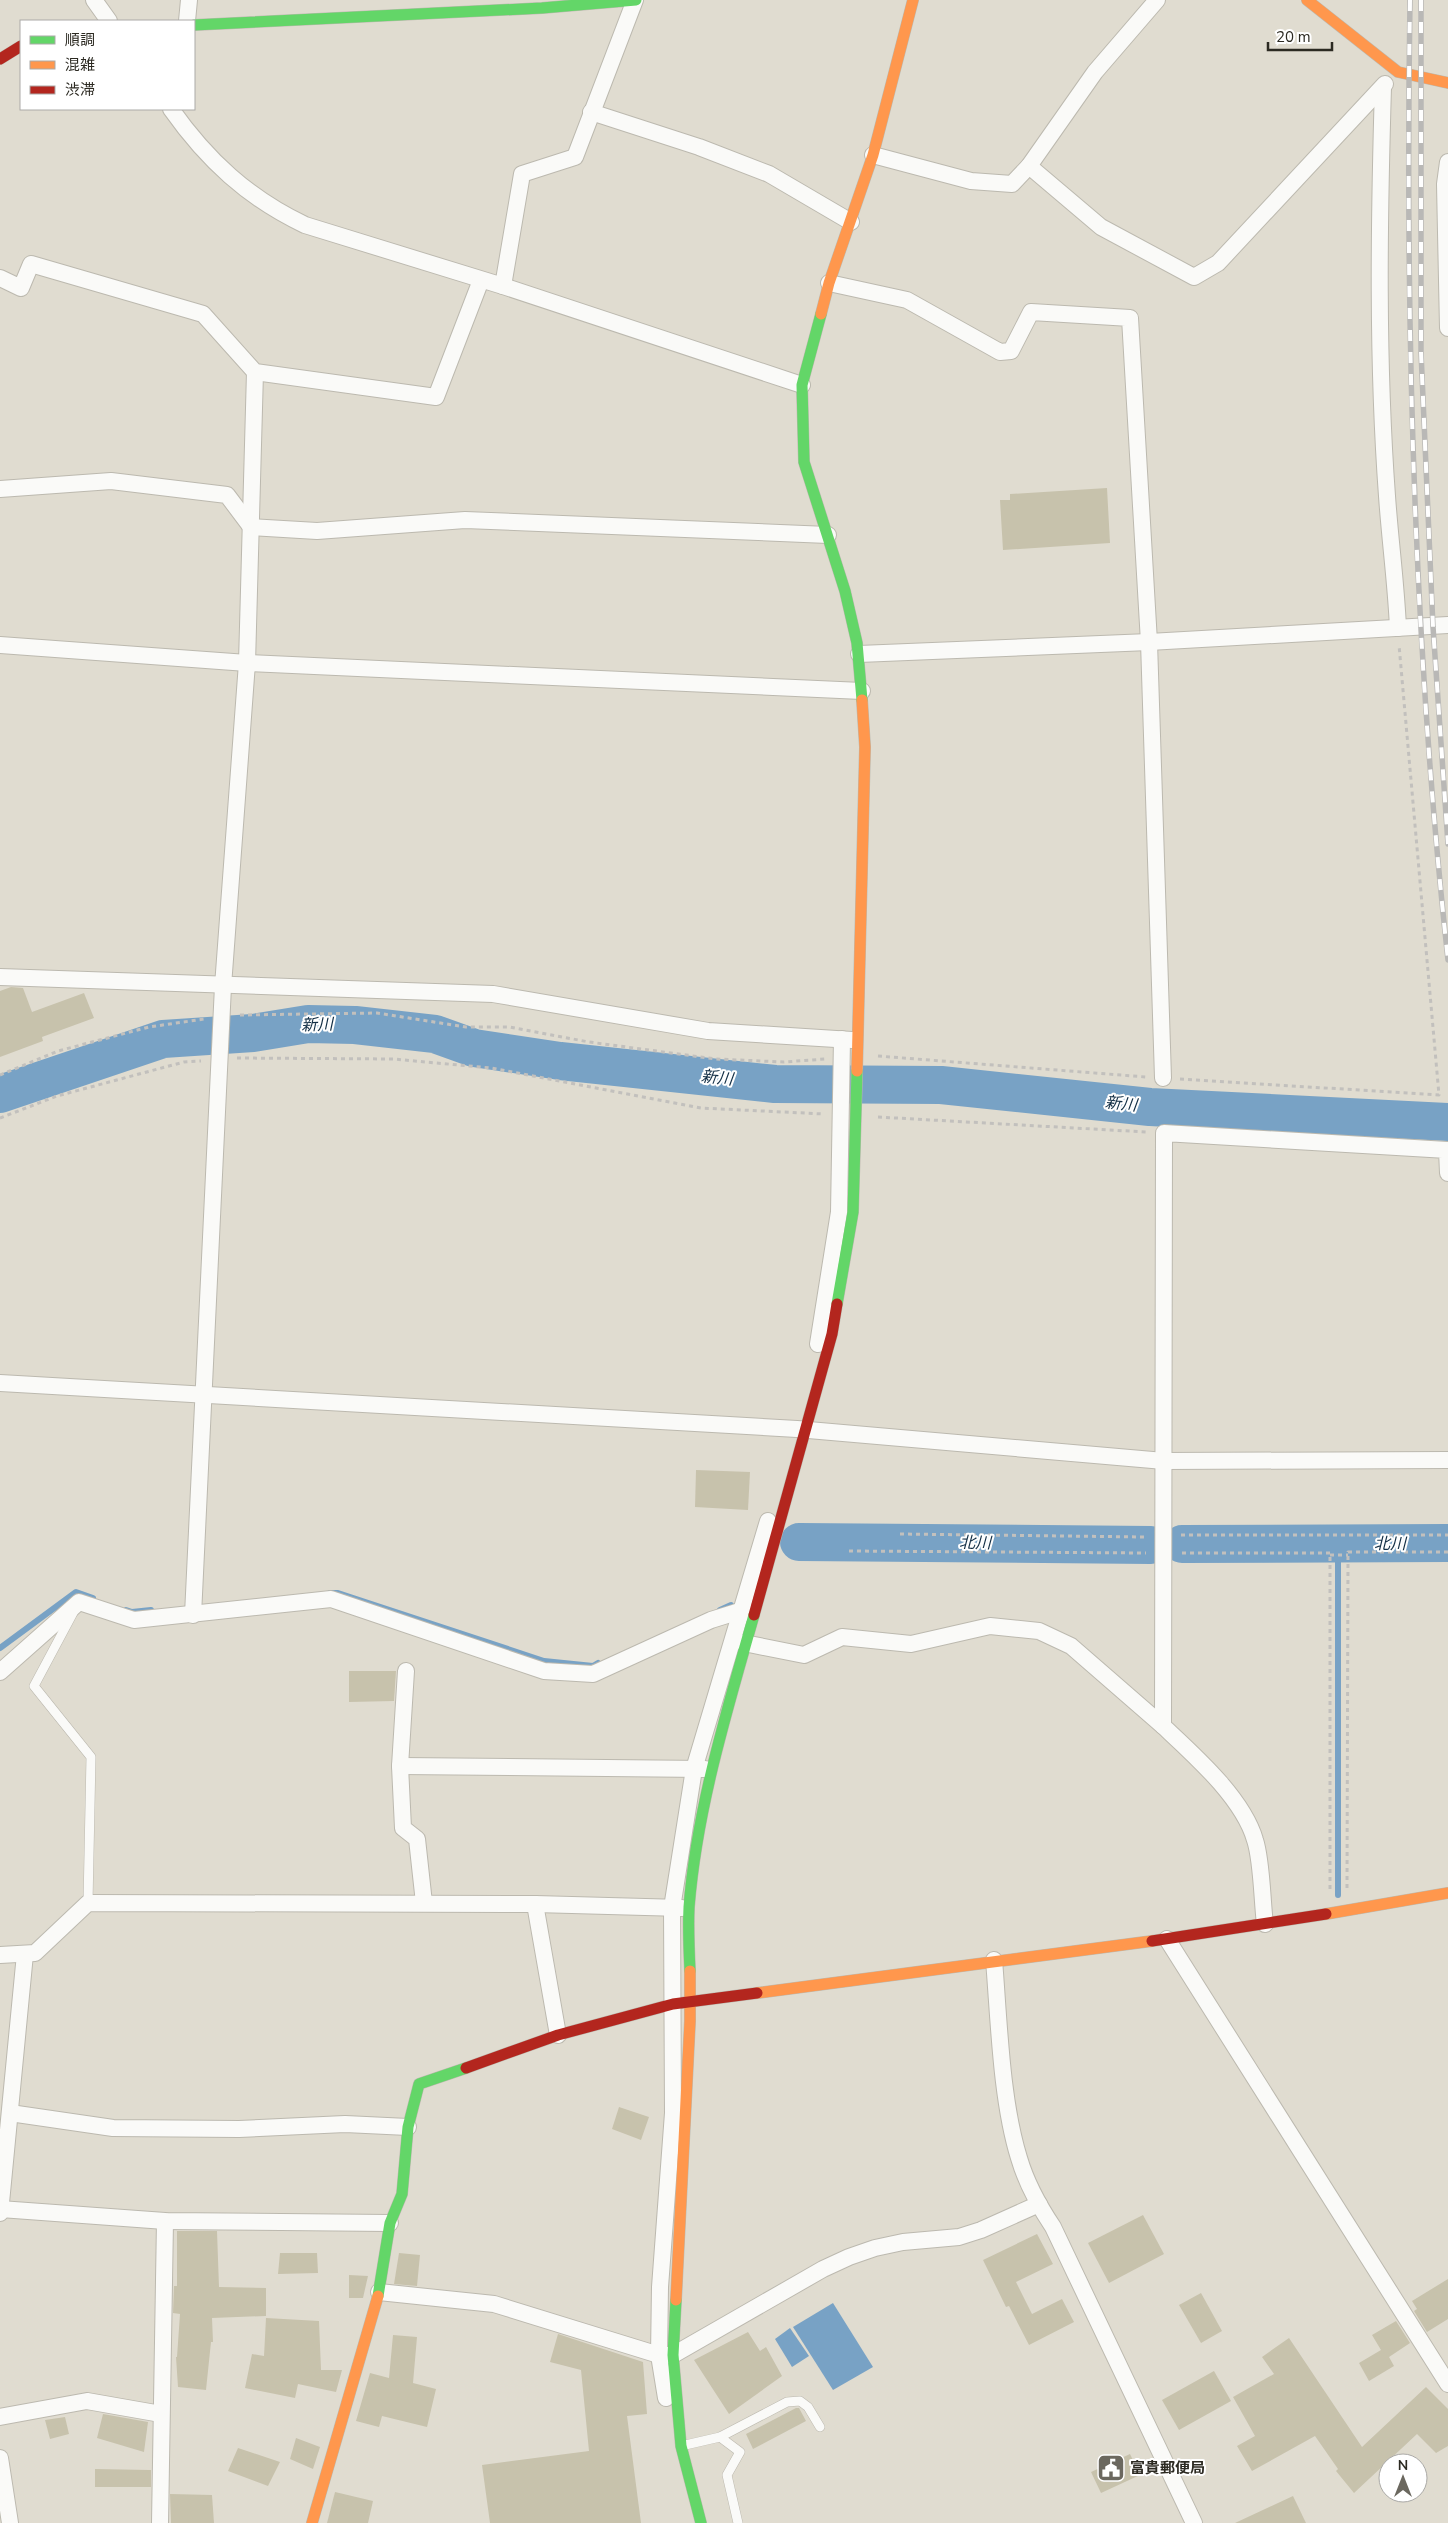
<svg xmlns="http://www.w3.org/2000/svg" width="1448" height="2523" font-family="'Nunito Sans','Noto Sans JP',sans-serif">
<rect width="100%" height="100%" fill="#e0dcd0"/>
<!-- water -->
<g fill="#78a2c5">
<polygon points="833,2303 873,2367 833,2390 793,2327"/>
<polygon points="790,2328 809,2356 792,2367 775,2339"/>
</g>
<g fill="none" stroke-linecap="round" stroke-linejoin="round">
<!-- stream -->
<g stroke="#78a2c5" stroke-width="6">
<polyline points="1338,1544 1338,1895"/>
<polyline points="330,1593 338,1593 544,1661 593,1666 598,1663"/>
<polyline points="126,1610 132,1612 151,1610"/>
<polyline points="720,1610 731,1605"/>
<polyline points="0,1648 76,1592 93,1598"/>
</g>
<!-- river -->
<g stroke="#78a2c5" stroke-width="38">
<polyline points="0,1094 163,1039 253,1033 308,1024 355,1025 435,1034 474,1048 560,1061 775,1084 941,1085 1150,1107 1448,1122"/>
<polyline points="799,1542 1151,1545"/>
<polyline points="1182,1544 1448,1543"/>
</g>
</g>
<!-- building -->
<g fill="#c7c2ac">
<polygon points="1107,488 1110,543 1003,550 1000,500 1010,500 1010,494"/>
<polygon points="11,987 23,988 32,1012 84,993 94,1018 42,1037 43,1041 0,1057 0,991"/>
<polygon points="696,1470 750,1472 748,1510 695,1507"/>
<polygon points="349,1671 396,1671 394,1701 349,1702"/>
<polygon points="619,2107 649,2117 641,2140 612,2129"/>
<polygon points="1143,2215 1164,2254 1109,2283 1088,2243"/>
<polygon points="177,2231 217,2231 219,2287 266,2288 266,2316 212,2318 213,2342 211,2342 206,2390 178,2387 176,2357 177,2357 180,2314 173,2313 174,2286 177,2286"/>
<polygon points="1037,2234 1053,2264 1016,2282 1032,2314 1062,2299 1074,2322 1029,2345 1009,2306 1006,2307 983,2260"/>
<polygon points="280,2253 317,2253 318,2273 278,2274"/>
<polygon points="399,2253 420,2255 417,2286 394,2284"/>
<polygon points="349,2275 368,2276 363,2298 349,2298"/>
<polygon points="1448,2279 1448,2319 1427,2332 1414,2311 1417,2309 1412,2301"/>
<polygon points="1201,2293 1222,2331 1201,2343 1179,2305"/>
<polygon points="266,2318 319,2321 321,2370 342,2370 336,2392 298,2384 295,2398 245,2388 252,2354 264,2356"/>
<polygon points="1396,2321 1410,2343 1389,2357 1394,2366 1369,2381 1359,2363 1381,2350 1372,2335"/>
<polygon points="748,2332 760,2351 766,2347 782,2376 729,2414 694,2360"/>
<polygon points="558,2334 643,2362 647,2414 627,2416 641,2523 490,2523 482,2465 589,2451 581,2370 550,2362"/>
<polygon points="393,2335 417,2337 413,2383 436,2389 427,2427 382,2416 379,2427 356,2421 370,2373 389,2378"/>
<polygon points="1289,2338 1362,2447 1426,2387 1448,2409 1448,2446 1436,2453 1417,2434 1354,2493 1336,2471 1338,2469 1315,2436 1252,2471 1237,2446 1255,2436 1233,2397 1274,2374 1262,2357"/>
<polygon points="1214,2371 1231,2401 1179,2430 1162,2400"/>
<polygon points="796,2408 799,2408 806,2421 753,2449 746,2434"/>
<polygon points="103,2414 148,2422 144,2452 97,2438"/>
<polygon points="65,2417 69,2434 50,2439 45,2420"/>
<polygon points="296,2438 320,2447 313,2469 290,2459"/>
<polygon points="238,2448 280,2462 268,2486 228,2471"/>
<polygon points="1130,2454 1140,2475 1101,2493 1091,2472"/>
<polygon points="95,2469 151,2470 151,2487 95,2487"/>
<polygon points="335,2492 373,2501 368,2523 327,2523"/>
<polygon points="170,2494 212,2495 214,2523 171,2523"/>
<polygon points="1293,2496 1306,2523 1235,2523"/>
</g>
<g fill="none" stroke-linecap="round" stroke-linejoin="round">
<!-- lane casing -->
<g stroke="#bcb9af" stroke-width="10">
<g id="lane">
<polyline points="73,1613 34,1686 91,1757 88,1903"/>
<polyline points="720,2437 740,2452 727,2475 738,2523"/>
<polyline points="681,2446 720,2437 787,2402 800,2401 808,2407 820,2427"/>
</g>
</g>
<!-- street casing -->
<g stroke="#bcb9af" stroke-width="18">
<g id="street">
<polyline points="94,0 109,21"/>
<polyline points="187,21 189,0"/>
<path d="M 1383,87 C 1379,222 1377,360 1387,496 C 1390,540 1396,583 1398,628"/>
<path d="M 171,109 C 207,160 248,198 305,225 L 503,286 L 802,385"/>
<polyline points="591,112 699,147 769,174 851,222"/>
<polyline points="873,155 971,181 1012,184 1029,166 1095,72 1157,0"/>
<polyline points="1448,162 1445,184 1448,328"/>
<polyline points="1029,166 1101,227 1194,277 1218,263 1385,84"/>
<polyline points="0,278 21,288 31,264 203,314 255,372 436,397 481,280"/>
<polyline points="829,283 907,300 1000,352 1011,351 1031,312 1130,318 1149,642 1163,1078"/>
<polyline points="503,286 522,174 575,157 635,0"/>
<polyline points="0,489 111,481 227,495 251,527 317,531 465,520 828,535"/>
<polyline points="0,645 247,663 862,691"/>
<polyline points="859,654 1149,642 1448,625"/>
<polyline points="0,977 493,994 708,1031 852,1040"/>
<polyline points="818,1344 839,1212 842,1039"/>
<polyline points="0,1383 797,1429 1164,1461 1448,1460"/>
<polyline points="193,1615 223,986 247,663 255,372"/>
<polyline points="744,1643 804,1655 842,1637 911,1644 990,1626 1039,1631 1071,1646 1163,1726"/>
<polyline points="406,1671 400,1766 403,1828 417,1839 424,1903"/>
<polyline points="0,1672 79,1602 134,1620 331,1599 544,1671 593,1674 711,1620 740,1611 748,1613"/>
<polyline points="400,1766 705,1769"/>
<polyline points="535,1904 558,2035"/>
<path d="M 1265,1924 C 1262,1901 1262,1861 1255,1840 C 1243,1798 1194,1755 1163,1726 L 1164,1133 L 1447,1150 L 1448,1173"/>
<polyline points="1167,1939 1448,2384"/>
<polyline points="0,1955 35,1953 88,1903 535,1904 682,1908"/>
<path d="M 994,1960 C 999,2021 1001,2100 1019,2158 C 1026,2182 1039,2206 1053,2227 L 1194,2523"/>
<polyline points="10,2113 113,2128 239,2129 345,2124 408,2127"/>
<polyline points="0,2209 165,2221 390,2223"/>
<polyline points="0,2213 25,1954"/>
<polyline points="379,2292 494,2304 659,2355 673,2355 823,2269 849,2257 875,2248 903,2242 959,2237 981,2230 1039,2204"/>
<polyline points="666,2398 659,2355 660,2287 673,2113 672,1908 694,1769 768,1521"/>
<polyline points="0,2417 87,2401 161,2414"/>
<polyline points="0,2458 10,2523"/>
<polyline points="160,2523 165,2221"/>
</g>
</g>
<!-- fast casing -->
<g stroke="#bcb9af" stroke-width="12">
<g id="fast">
<polyline points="194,25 542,8 636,0"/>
<polyline points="821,314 802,385 804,462 845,591 857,643 862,700"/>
<polyline points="837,1304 853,1212 857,1071"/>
<path d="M 690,1971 C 689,1950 688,1928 689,1907 C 697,1807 727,1711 754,1615"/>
<polyline points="378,2296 390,2223 402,2194 408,2127 419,2084 466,2068"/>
<polyline points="676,2300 673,2355 681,2446 701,2523"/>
</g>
</g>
<!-- slow casing -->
<g stroke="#bcb9af" stroke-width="12">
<g id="slow">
<polyline points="1307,0 1398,72 1448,83"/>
<polyline points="821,314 829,283 873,155 913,0"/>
<polyline points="857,1071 865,747 862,700"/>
<polyline points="1326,1914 1448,1893"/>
<polyline points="757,1993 1152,1941"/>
<polyline points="676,2300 690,2021 690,1971"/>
<polyline points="312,2523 378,2296"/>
</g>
</g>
<!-- jam casing -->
<g stroke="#bcb9af" stroke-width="12">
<g id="jam">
<polyline points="0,59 21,46"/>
<polyline points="754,1615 832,1334 837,1304"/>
<polyline points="1152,1941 1326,1914"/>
<polyline points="466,2068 558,2035 673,2004 757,1993"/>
</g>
</g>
<!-- path -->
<g stroke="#c2c0bd" stroke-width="3" stroke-dasharray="4 4" stroke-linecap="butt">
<polyline points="240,1015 377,1013 466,1027 509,1027 589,1042 716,1059 784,1062 825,1059"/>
<polyline points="878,1056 1146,1077"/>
<polyline points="237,1058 393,1059 491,1068 701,1108 824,1114"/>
<polyline points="0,1075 58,1051 149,1027 204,1019"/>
<polyline points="1180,1079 1439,1095 1399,645"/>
<polyline points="878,1117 1146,1132"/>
<polyline points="0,1118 57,1096 184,1062 201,1061"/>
<polyline points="900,1534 1145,1537"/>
<polyline points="1181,1535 1448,1535"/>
<polyline points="849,1551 1146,1553"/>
<polyline points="1182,1553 1330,1553 1330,1891"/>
<polyline points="1330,1555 1348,1555"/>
<polyline points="1347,1888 1348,1552 1448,1552"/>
</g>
<!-- lane -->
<use href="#lane" stroke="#fafaf8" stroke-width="9"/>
<!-- street -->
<use href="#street" stroke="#fafaf8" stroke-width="16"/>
<!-- fast -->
<use href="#fast" stroke="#63d668" stroke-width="11"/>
<!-- slow -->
<use href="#slow" stroke="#ff974d" stroke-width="11"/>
<!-- jam -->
<use href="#jam" stroke="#b3261e" stroke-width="11"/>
<!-- rail casing -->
<g stroke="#b9b8b6" stroke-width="5.5">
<g id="rail">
<path d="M 1410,0 C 1405,319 1413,642 1448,960"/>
<polyline points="1421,0 1421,352 1433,627 1448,844"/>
</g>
</g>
<!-- rail -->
<use href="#rail" stroke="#fff" stroke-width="4" stroke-dasharray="11" stroke-linecap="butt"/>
</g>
<!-- icons -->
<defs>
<g id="civic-square" transform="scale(1.4375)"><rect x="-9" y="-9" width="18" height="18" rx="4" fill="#6b685f" stroke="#fff"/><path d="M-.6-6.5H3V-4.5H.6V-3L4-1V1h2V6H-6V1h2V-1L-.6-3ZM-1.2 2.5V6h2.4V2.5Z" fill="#fff"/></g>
</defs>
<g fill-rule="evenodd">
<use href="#civic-square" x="1111" y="2468"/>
</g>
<g text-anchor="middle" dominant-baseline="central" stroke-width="4" stroke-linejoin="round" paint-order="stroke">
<!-- poi labels -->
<g font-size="15" font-weight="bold" fill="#2c2a22" stroke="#fff" text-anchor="start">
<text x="1130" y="2468">富貴郵便局</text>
</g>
<!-- water labels -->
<g font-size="16" font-style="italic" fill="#112d44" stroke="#fff">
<text transform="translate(317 1025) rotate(-2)">新川</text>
<text transform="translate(717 1078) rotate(6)">新川</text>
<text transform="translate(1121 1104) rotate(6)">新川</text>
<text transform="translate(975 1543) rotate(1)">北川</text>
<text x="1390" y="1544">北川</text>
</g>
</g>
<!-- legend -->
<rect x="20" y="20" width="175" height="90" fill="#ffffff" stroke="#abaaa7"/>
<rect x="30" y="36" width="25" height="8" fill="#63d668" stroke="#abaaa7"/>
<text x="65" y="45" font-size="15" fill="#2c2a22">順調</text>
<rect x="30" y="61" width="25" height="8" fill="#ff974d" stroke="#abaaa7"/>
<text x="65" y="70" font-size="15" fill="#2c2a22">混雑</text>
<rect x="30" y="86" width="25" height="8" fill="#b3261e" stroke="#abaaa7"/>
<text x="65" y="95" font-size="15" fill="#2c2a22">渋滞</text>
<!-- north arrow -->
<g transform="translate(1403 2478)"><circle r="24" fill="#ffffff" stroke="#abaaa7"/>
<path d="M0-4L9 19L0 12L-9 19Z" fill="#6b685f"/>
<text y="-8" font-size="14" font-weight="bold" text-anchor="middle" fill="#2c2a22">N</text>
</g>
<!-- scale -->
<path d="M1268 42v8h64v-8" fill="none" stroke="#2c2a22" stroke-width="2.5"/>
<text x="1276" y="42" font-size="15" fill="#2c2a22" stroke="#ffffff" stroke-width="4" paint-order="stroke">20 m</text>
</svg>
